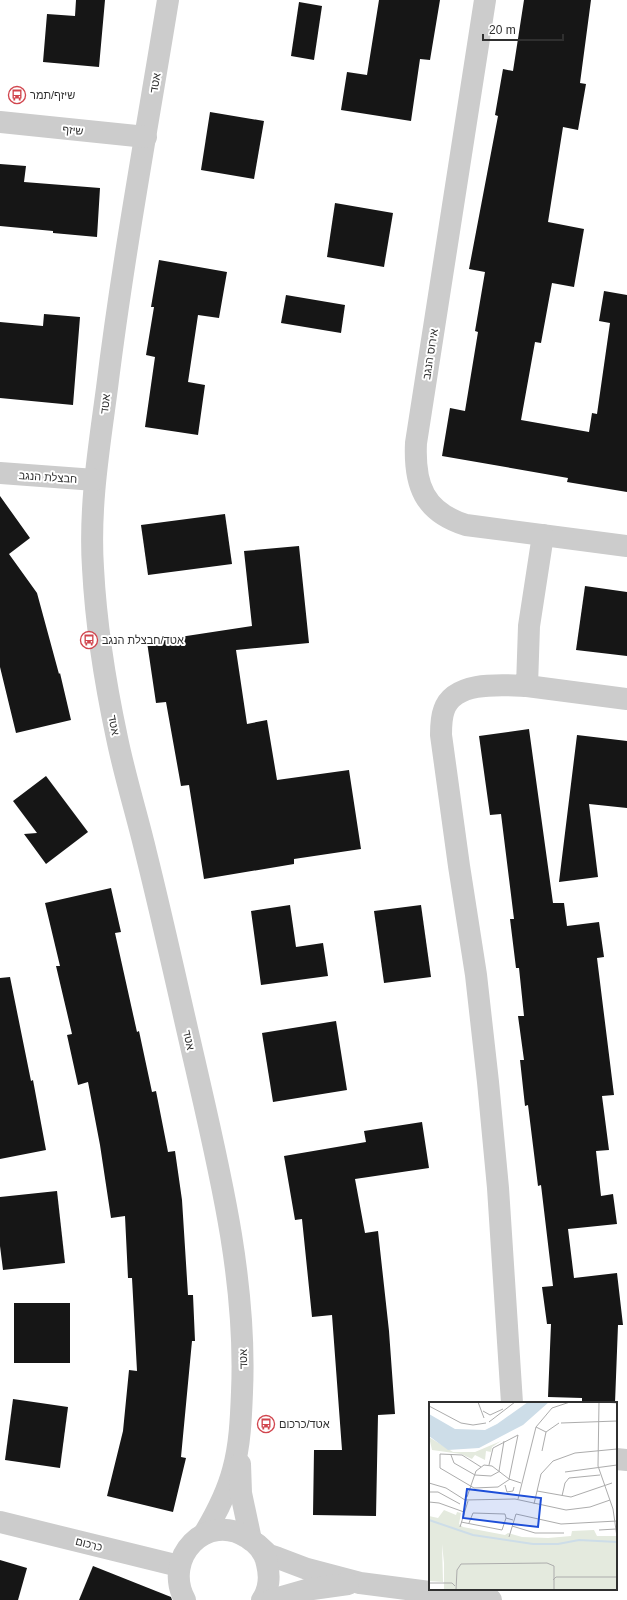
<svg xmlns="http://www.w3.org/2000/svg" width="627" height="1600" font-family="Arial,Heebo,sans-serif">
<rect width="100%" height="100%" fill="#fff"/>
<!-- building -->
<g fill="#161616">
<polygon points="76,0 105,0 99,67 43,62 47,14 75,16"/>
<polygon points="379,0 440,0 430,60 420,59 411,121 341,110 347,72 367,75"/>
<polygon points="524,0 591,0 580,83 586,84 578,130 563,127 548,222 584,229 574,287 552,283 541,343 535,342 521,420 589,432 592,413 597,414 610,323 599,321 604,291 627,295 627,492 567,482 568,478 442,456 450,408 465,411 478,332 475,331 485,272 469,269 498,116 495,115 503,69 513,71"/>
<polygon points="299,2 322,6 314,60 291,56"/>
<polygon points="210,112 264,121 254,179 201,170"/>
<polygon points="0,164 26,166 24,182 100,188 97,237 53,233 53,231 0,226"/>
<polygon points="335,203 393,213 384,267 327,257"/>
<polygon points="159,260 227,272 219,318 198,315 188,382 205,385 198,435 145,427 155,357 146,355 154,307 151,307"/>
<polygon points="286,295 345,305 341,333 281,323"/>
<polygon points="44,314 80,317 73,405 0,398 0,322 43,326"/>
<polygon points="0,496 30,538 9,554 37,593 59,674 60,673 71,720 16,733 0,667"/>
<polygon points="225,514 232,564 148,575 141,525"/>
<polygon points="299,546 309,643 236,650 247,724 267,720 277,780 349,770 361,849 294,859 294,864 204,879 189,785 181,786 166,702 156,703 147,642 252,626 244,551"/>
<polygon points="585,586 627,592 627,656 576,650"/>
<polygon points="529,729 553,903 564,903 567,926 599,922 604,957 597,958 614,1095 602,1096 609,1150 596,1151 601,1196 613,1194 617,1224 568,1229 574,1278 617,1273 623,1325 618,1325 615,1403 582,1403 582,1398 548,1397 551,1324 547,1324 542,1287 553,1286 541,1185 538,1186 528,1105 525,1106 520,1060 524,1060 518,1016 524,1016 519,968 516,968 510,919 514,919 501,814 490,815 479,736"/>
<polygon points="577,735 627,741 627,808 589,804 598,877 559,882"/>
<polygon points="46,776 88,832 46,864 24,834 37,833 13,801"/>
<polygon points="111,888 121,932 115,933 137,1032 139,1031 152,1092 156,1091 168,1152 175,1151 182,1200 188,1295 193,1295 195,1341 192,1341 181,1457 186,1458 173,1512 107,1496 123,1431 129,1370 137,1371 132,1278 128,1278 125,1216 111,1218 100,1145 88,1082 78,1085 67,1035 72,1034 56,966 60,966 45,903"/>
<polygon points="290,905 296,947 323,943 328,976 261,985 251,911"/>
<polygon points="421,905 431,977 384,983 374,911"/>
<polygon points="10,977 31,1081 33,1080 46,1150 0,1159 0,978"/>
<polygon points="336,1021 347,1090 273,1102 262,1033"/>
<polygon points="422,1122 429,1168 355,1179 365,1233 378,1231 389,1331 395,1414 378,1415 376,1516 313,1515 314,1450 342,1450 332,1315 312,1317 302,1219 295,1220 284,1156 366,1142 364,1131"/>
<polygon points="57,1191 65,1263 3,1270 0,1246 0,1197"/>
<rect x="14" y="1303" width="56" height="60"/>
<polygon points="13,1399 68,1407 60,1468 5,1460"/>
<polygon points="0,1560 27,1568 18,1600 0,1600"/>
<polygon points="93,1566 171,1597 172,1600 79,1600"/>
</g>
<g fill="none" stroke-linecap="round" stroke-linejoin="round">
<!-- minor -->
<g stroke="#ccc" stroke-width="22">
<path d="M 168,0 C 147,129 123,258 107,388 C 99,448 89,507 93,568 C 96,625 105,682 117,738 C 125,777 137,815 146,853 C 163,921 178,990 194,1059 C 219,1168 247,1280 242,1392 C 241,1418 240,1445 233,1470 C 227,1493 216,1514 204,1534"/>
<path d="M 485,0 L 416,443 C 414,485 424,512 466,525 L 627,546"/>
<polyline points="0,122 146,137"/>
<polyline points="0,473 95,480"/>
<polyline points="527,686 627,699"/>
<path d="M 512,1403 L 498,1188 L 488,1082 L 476,975 L 459,866 L 441,735 C 441,727 441,718 444,710 C 454,680 503,685 527,686 L 529,626 L 543,535"/>
<polyline points="616,1459 627,1460"/>
<polyline points="240,1464 241,1493 251,1540"/>
<polyline points="0,1522 179,1566"/>
<polyline points="257,1544 269,1555 278,1558 307,1569 360,1583 491,1600"/>
<path d="M 185,1600 C 162,1558 207,1510 248,1538 C 258,1544 265,1553 267,1564 C 270,1576 269,1590 262,1600"/>
<polyline points="271,1600 306,1590 348,1584"/>
</g>
</g>
<!-- icons -->
<defs>
<g id="bus-ring" transform="scale(0.9)"><circle r="9.5" fill="#fff" stroke="#d1464e" stroke-width="1.5"/><path d="M-5-6H5V4H4V6H2V4H-2V6H-4V4H-5ZM-3.5-4V0h7V-4ZM-3.5 1.2v1.5H-2V1.2ZM2 1.2v1.5H3.5V1.2Z" fill="#d1464e"/></g>
</defs>
<g fill-rule="evenodd">
<use href="#bus-ring" x="17" y="95"/>
<use href="#bus-ring" x="89" y="640"/>
<use href="#bus-ring" x="266" y="1424"/>
</g>
<g text-anchor="middle" dominant-baseline="central" stroke-width="4" stroke-linejoin="round" paint-order="stroke">
<!-- street labels -->
<g font-size="11" fill="#2f2f2f" stroke="#fff">
<text transform="translate(155 83) rotate(-81)">אטד</text>
<text transform="translate(73 130) rotate(6)">שיזף</text>
<text transform="translate(430 354) rotate(-81)">אירוס הנגב</text>
<text transform="translate(105 404) rotate(-83)">אטד</text>
<text transform="translate(48 477) rotate(4)">חבצלת הנגב</text>
<text transform="translate(114 725) rotate(79)">אטד</text>
<text transform="translate(189 1040) rotate(77)">אטד</text>
<text transform="translate(243 1359) rotate(-91)">אטד</text>
<text transform="translate(89 1544) rotate(14)">כרכום</text>
</g>
<!-- poi labels -->
<g font-size="11" fill="#2f2f2f" stroke="#fff" text-anchor="start">
<text x="30" y="95">שיזף/תמר</text>
<text x="102" y="640">אטד/חבצלת הנגב</text>
<text x="279" y="1424">אטד/כרכום</text>
</g>
</g>
<!-- overview -->
<g transform="translate(429 1402)">
<rect width="188" height="188" fill="#fff"/>
<path d="M 0,35 L 24,50 L 46,50 L 72,39 L 63,45 L 62,50 L 57,49 L 56,58 L 46,53 L 43,57 L 32,52 L 3,48 ZM 15,108 L 27,113 L 28,110 L 32,111 L 30,122 L 34,125 L 76,133 L 79,131 L 93,135 L 119,136 L 142,134 L 143,129 L 165,128 L 168,134 L 188,134 L 188,188 L 15,188 L 15,161 L 13,142 L 14,180 L 0,179 L 0,114 L 9,116 Z" fill="#e4eade"/>
<path d="M 99,0 L 120,0 L 94,23 L 50,46 L 19,48 L 0,34 L 0,12 L 26,27 L 56,28 L 68,22 Z" fill="#cddde8"/>
<path fill="none" stroke="#cddde8" stroke-width="2" d="M 0,118 L 44,133 L 104,142 L 129,142 L 150,138 L 188,140"/>
<path fill="none" stroke="#acacac" stroke-width="1" d="M 49,0 L 55,16M 170,0 L 169,64 L 184,107 L 188,135M 174,0 L 188,1M 0,4 L 32,21 L 44,23 L 57,21M 54,9 L 61,13 L 74,7M 60,20 L 86,0M 132,21 L 188,19M 107,25 L 117,30 L 113,49M 117,30 L 130,21M 22,53 L 25,61 L 46,73 L 62,74 L 71,69M 60,63 L 64,46 L 89,33 L 80,77M 52,65 L 33,53 L 11,52 L 11,66 L 45,86 L 69,85 L 81,77M 70,69 L 75,39M 136,70 L 188,63M 0,81 L 17,86 L 36,98M 76,83 L 78,90 L 84,89 L 85,85M 108,89 L 142,95 L 183,81M 0,90 L 9,90 L 31,102M 133,94 L 136,81 L 140,76 L 171,73M 38,95 L 47,69 L 55,63 L 63,64 L 80,77 L 92,81M 89,97 L 107,25 L 123,6 L 141,0M 36,98 L 86,97 L 137,108 L 161,105 L 181,98M 0,100 L 10,101 L 35,110M 105,102 L 112,72 L 124,59 L 146,51 L 188,47M 32,120 L 73,128 L 77,116M 40,121 L 44,111 L 76,112 L 77,116 L 84,118M 83,124 L 106,131 L 135,131M 31,125 L 39,99M 170,128 L 187,127M 80,135 L 87,112 L 132,122 L 188,119M 124,178 L 127,175 L 188,175M 0,181 L 23,181 L 26,184M 27,188 L 28,168 L 32,162 L 118,161 L 125,164 L 125,188"/>
<path fill="#1d4ed8" fill-opacity="0.15" stroke="#1d4ed8" stroke-width="2" d="M 38,87 L 112,96 L 109,125 L 34,116 Z"/>
<rect width="188" height="188" fill="none" stroke="#2f2f2f" stroke-width="2"/>
</g>
<!-- scale -->
<path d="M483 34v6h80v-6" fill="none" stroke="#2f2f2f" stroke-width="2"/>
<text x="489" y="34" font-size="12" fill="#2f2f2f" stroke="#ffffff" stroke-width="3" paint-order="stroke">20 m</text>
</svg>
